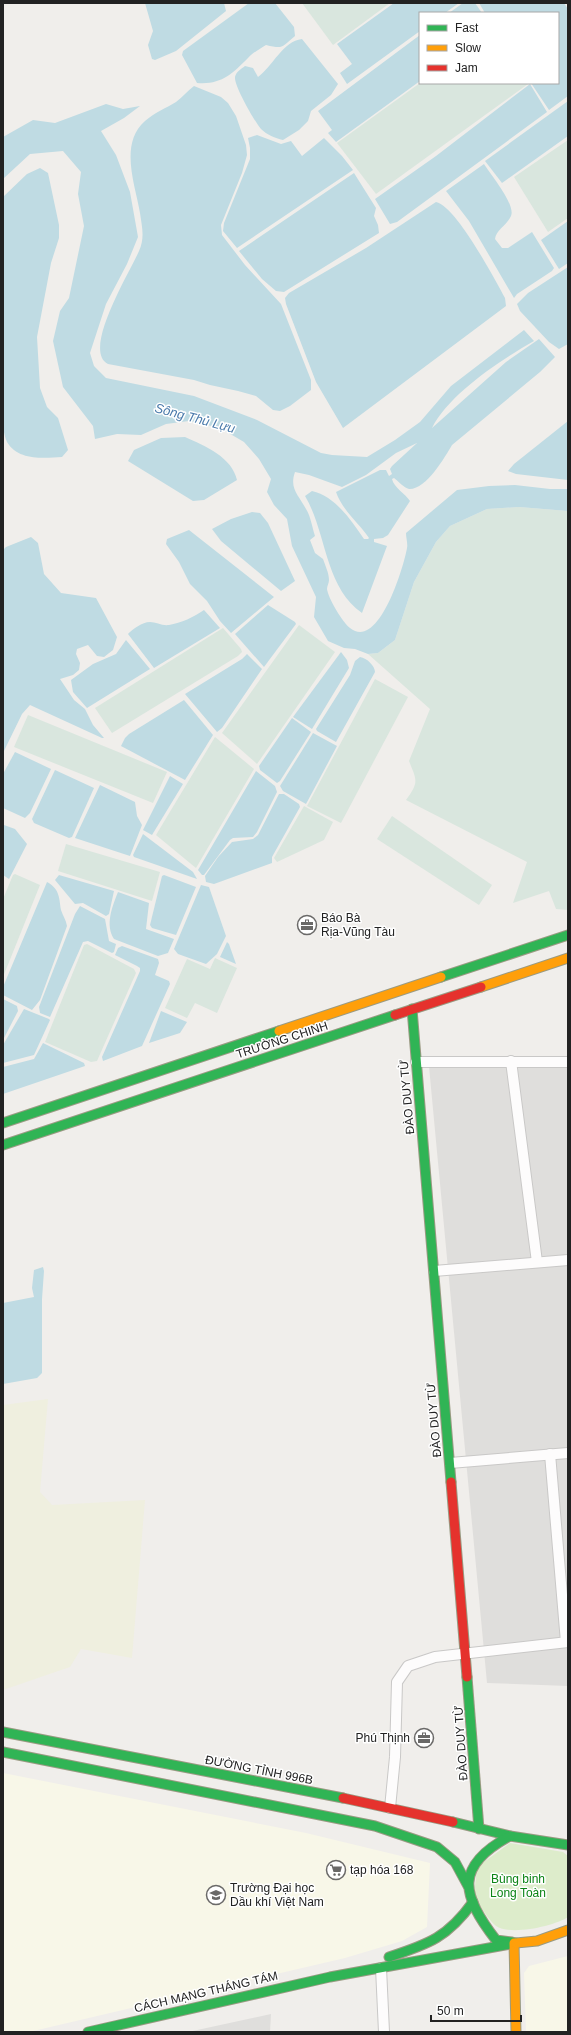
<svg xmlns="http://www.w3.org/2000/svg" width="571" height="2035" font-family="Arial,sans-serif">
<rect width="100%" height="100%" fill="#f0eeeb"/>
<!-- residential -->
<g fill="#dfdedc">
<polygon points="428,1056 568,1057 568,1686 487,1683"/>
<polygon points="271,2014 270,2032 188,2032"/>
</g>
<!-- education -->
<g fill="#f8f7e8">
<polygon points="3,1773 306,1833 430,1863 427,1927 402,1941 345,1958 29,2032 3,2032"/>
<polygon points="568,1956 568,2032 526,2032 524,1973 529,1966"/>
</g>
<!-- farmland -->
<polygon fill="#efefdf" points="48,1399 40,1492 52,1505 145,1500 132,1658 81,1649 70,1667 3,1690 3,1405"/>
<!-- grass -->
<path fill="#ddeccb" d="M 510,1843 L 563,1852 L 568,1856 L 568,1917 C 555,1926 510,1936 496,1926 C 489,1921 479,1904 474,1896 L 477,1867 Z"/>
<!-- wetland -->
<g fill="#d9e6de">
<polygon points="302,3 390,3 333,45"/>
<polygon points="420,83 528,84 376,194 337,143"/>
<polygon points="568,140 568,218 548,232 514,177"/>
<path d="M 519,507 L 568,511 L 568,910 L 556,909 L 549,891 L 513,903 L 527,862 L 406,800 C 419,782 417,781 409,761 L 430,709 L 368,654 L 378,653 L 395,640 L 414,582 L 436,542 L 450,526 L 487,509 Z"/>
<polygon points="299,625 335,652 257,764 222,733"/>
<polygon points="223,628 241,649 242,652 238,656 112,733 95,708"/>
<polygon points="375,679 408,697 341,823 307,806"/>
<polygon points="28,715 167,772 153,803 14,747"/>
<polygon points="215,737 254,769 196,868 156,835"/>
<polygon points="304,806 333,822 324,840 277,862 274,858"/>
<polygon points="392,816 492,885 479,905 377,839"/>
<polygon points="66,844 160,872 152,901 58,871"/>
<polygon points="15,874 40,885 3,977 3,899 13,875"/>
<polygon points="87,944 134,969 136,973 97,1061 91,1062 45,1042 84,945"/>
<polygon points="215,958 237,968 217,1013 195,1003 187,1018 165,1008 187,959 210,969"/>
</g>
<!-- water -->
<g fill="#bfdbe3">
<polygon points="145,3 224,3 226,11 176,51 155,60 152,59 148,45 153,31"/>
<path d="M 249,3 L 275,3 L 294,27 L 295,36 C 281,48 283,49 266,45 C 260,49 252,53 248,58 C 232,74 221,85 197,83 L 182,55 L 183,51 Z"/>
<polygon points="394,3 459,3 445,13 420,13 420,31 347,84 340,73 352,64 337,44"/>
<polygon points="463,3 475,3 482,13 449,13"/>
<polygon points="479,3 564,3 568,9 568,96 549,110 531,83 558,83 558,13 485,13"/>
<polygon points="420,35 420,81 336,142 328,133 332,130 318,111"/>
<path d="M 302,39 L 338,84 L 331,95 L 311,111 L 308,121 L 299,130 L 283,140 C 275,138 267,135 261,129 C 255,122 234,86 235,77 C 236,72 241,69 245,66 L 253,68 L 258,77 C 273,66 283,41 302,39 Z"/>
<polygon points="530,84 547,112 397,222 390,224 375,199 436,156"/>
<path d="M 194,86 L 221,97 L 228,103 L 236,116 L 246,145 L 247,155 L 242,173 L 221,225 L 222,235 L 245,265 L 281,304 L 311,380 L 311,390 L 290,406 L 280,411 L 273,410 L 256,396 L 238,391 L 210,385 L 194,380 L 108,364 C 81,351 131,270 139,251 C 145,238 142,227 140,213 C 135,184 119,144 145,121 C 154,113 166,108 176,102 C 183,97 187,91 194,86 Z"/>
<polygon points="568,101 568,136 502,183 485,161"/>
<path d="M 106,104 L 123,109 L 140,106 L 124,118 L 101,131 L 116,155 L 130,192 L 138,237 L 127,264 L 106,304 L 90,353 L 94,366 L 106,378 L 194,396 L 257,420 L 321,453 L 332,455 L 367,457 L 395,440 L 420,422 L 451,386 L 524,330 L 534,341 C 501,360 450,393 432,428 L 506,362 L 539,339 L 555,357 L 540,372 L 452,445 C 445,457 426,490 409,489 C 404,488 398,481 394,478 L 392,479 C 394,488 405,493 410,501 L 388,535 L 383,538 L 374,539 L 374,542 L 387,546 L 362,613 C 324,586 327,533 305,496 L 312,491 C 335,496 351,520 364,539 L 368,539 L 369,538 C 359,523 342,510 336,492 L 380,470 L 386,470 L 389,476 L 392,474 L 390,469 L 392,466 L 417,443 L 396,453 L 366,475 L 342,487 L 309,475 L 295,472 C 289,489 299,495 306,509 C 311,517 312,527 315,536 L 310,540 L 315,553 L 323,559 C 325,565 329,573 329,580 C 329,583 327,586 327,589 C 328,598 343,623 350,628 C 379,651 404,566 407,548 C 408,544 406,538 406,533 L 457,490 L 489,486 L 515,485 L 550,489 L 568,489 L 568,511 L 519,507 L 487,509 L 450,526 L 436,542 L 414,582 L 395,640 L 378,653 L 368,654 L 355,649 L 344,648 L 328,641 L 314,617 L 316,597 L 292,546 L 287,519 L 274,505 L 267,492 L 271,479 L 259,459 L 244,442 L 220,428 L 189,421 L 166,424 L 141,435 L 117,434 L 95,439 L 93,426 L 63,387 L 53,341 L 60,311 L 69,298 L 84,226 L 78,194 L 81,172 L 63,151 L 30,154 L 3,179 L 3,137 L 33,120 L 55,123 Z"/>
<polygon points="257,135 281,144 291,141 302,156 324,138 342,156 353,170 237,248 223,231 224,223 250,159 250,148 248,138"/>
<path d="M 484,164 C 491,175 516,205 511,216 C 507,225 496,230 495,239 L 502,248 L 508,248 L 532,232 L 554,268 L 552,271 L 517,294 L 514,298 L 469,221 L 446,191 Z"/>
<path d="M 40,168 L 48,173 L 59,225 L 59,238 L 51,263 L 37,337 L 40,388 L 47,407 L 58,418 L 68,450 L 62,457 C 44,458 18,461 7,442 C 5,438 4,432 3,427 L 3,197 L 27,174 Z"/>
<polygon points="354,173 376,208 374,216 378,225 379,233 284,292 276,291 262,279 239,251"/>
<path d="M 436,202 C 456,206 494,278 505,298 L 506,306 L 343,428 L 316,382 L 286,304 L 285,298 L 289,293 L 366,248 Z"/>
<polygon points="568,221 568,263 559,269 541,240"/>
<polygon points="568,267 568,344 559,349 549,342 520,311 517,304 528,293"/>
<polygon points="568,421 568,480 516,474 508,471 514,464"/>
<path d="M 185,437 C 205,446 232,457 237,480 L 204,500 L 193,501 L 128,461 L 134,450 L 161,438 Z"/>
<polygon points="252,512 260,513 268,523 295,581 281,591 221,541 212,529 231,519"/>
<polygon points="189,530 274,597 231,633 220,621 207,601 190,584 179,562 166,544 167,539"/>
<polygon points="31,537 38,543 44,574 61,593 96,598 117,637 113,650 104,657 97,656 88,645 77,649 76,654 80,663 79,670 73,675 60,679 74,700 85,709 93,725 104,738 102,738 30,705 22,714 3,753 3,550 6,547"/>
<polygon points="268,605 295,622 296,624 264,667 235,634"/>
<path d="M 204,610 L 220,628 L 154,668 L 128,634 C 133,629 142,622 150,622 C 156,622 162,626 169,625 C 181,623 194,617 204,610 Z"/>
<polygon points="126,640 150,669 87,708 73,692 71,680 93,664 116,654"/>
<polygon points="341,652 347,660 349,668 312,729 293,717"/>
<polygon points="247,654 262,669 222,728 217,732 185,694 242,659"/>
<path d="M 360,657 C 367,658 375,666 375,672 L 336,742 L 317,731 L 316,729 L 350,675 L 355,661 Z"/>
<polygon points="184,700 213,735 185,780 121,746 125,738 129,734"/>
<polygon points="292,718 311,732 280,781 277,783 260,770 259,766"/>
<polygon points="313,733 337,746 306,804 283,791 280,786"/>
<polygon points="15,752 51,769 30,813 25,818 3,808 3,774"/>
<polygon points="55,770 94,788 72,837 69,838 34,823 32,819"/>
<polygon points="256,771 275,786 277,792 257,832 253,837 233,838 230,840 204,875 202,875 198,870"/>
<polygon points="170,776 183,784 152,835 143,830"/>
<polygon points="100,785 135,802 137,816 142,825 130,856 75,838"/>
<polygon points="279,794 284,794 299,804 300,807 272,857 272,863 214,884 206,882 205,876 218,857 232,842 253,839 258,835"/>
<polygon points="4,825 15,829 27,844 9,879 3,875"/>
<polygon points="143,834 193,872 197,879 134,857 133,855"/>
<polygon points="59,875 114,891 109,914 106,916 83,903 75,904 55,880"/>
<polygon points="164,875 196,887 176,935 152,928 150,925 162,876"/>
<path d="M 47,882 C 60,889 59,898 61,910 C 63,916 66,920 67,926 L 40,1000 L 32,1010 L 3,995 L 3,987 Z"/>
<polygon points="201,885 209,887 226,936 217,954 206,964 178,954 174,949"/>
<path d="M 118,892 L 149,903 L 146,929 L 174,939 L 168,953 L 158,956 L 114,939 C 105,925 112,907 118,892 Z"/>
<polygon points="80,906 105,919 109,941 116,944 114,952 112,953 88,941 83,942 50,1017 40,1013 39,1007 75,914"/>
<polygon points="227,942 229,944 236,964 220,957"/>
<polygon points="122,946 158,959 159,963 155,975 169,981 170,984 142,1046 103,1061 102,1057 140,971 140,968 137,966 115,955 118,948"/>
<polygon points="3,999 17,1006 18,1011 3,1040"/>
<polygon points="24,1009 49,1019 50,1020 34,1055 3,1063 3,1045"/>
<polygon points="161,1011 187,1022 180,1033 149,1043"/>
<polygon points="43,1043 84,1063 85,1066 3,1094 3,1067 34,1059"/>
<polygon points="43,1267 44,1271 42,1299 42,1373 37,1378 3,1384 3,1303 34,1297 32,1288 34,1270"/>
</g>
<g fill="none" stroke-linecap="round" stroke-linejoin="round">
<!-- street casing -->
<g stroke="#c9c8c7" stroke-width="12">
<g id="street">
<polyline points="511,1061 537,1262"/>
<polyline points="416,1062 568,1062"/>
<polyline points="434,1271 568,1260"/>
<polyline points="550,1454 566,1642"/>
<polyline points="450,1463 568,1453"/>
<polyline points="390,1808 395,1757 397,1682 408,1666 435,1657 568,1642"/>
<polyline points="381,1968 384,2032"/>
</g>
</g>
<!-- fast casing -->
<g stroke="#999a82" stroke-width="11">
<g id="fast">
<polyline points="441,977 568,935"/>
<polyline points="412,1009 451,1482"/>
<polyline points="3,1123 279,1031"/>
<polyline points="3,1145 395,1015"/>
<polyline points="467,1677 479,1829"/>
<polyline points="3,1732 343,1798"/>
<polyline points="3,1752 375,1826 437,1847 455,1862 468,1886"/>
<polyline points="453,1822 510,1836 568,1845"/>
<path d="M 510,1836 C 454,1866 461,1895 496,1940 L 512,1942"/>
<path d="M 389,1957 C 429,1944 448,1937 473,1902"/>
<polyline points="88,2032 330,1977 516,1943"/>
</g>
</g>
<!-- slow casing -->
<g stroke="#999a82" stroke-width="11">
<g id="slow">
<polyline points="481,987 568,958"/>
<polyline points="279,1031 441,977"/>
<polyline points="514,1943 516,2032"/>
<polyline points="516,1943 537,1941 568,1930"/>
</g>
</g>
<!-- jam casing -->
<g stroke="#999a82" stroke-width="11">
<g id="jam">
<polyline points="395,1015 481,987"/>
<polyline points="451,1482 467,1677"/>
<polyline points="343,1798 453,1822"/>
</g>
</g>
<!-- street -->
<use href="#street" stroke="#fdfcfc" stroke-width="10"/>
<!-- fast -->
<use href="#fast" stroke="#30b455" stroke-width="9"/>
<!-- slow -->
<use href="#slow" stroke="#ff9f0a" stroke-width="9"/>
<!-- jam -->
<use href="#jam" stroke="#e5322d" stroke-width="9"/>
</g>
<!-- icons -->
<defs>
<g id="office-ring" transform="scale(1)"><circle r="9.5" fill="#fff" stroke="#6a6968" stroke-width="1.5"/><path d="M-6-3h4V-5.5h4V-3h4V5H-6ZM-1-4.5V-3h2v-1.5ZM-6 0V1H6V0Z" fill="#6a6968"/></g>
<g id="supermarket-ring" transform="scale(1)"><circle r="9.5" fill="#fff" stroke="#6a6968" stroke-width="1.5"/><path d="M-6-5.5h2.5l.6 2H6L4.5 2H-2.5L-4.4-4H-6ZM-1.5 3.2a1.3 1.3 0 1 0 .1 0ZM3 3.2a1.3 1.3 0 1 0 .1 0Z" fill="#6a6968"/></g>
<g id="university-ring" transform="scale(1)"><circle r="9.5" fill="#fff" stroke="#6a6968" stroke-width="1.5"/><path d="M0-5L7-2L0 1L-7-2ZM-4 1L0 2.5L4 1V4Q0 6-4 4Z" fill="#6a6968"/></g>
</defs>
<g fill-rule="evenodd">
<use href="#office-ring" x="307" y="925"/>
<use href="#office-ring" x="424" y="1738"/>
<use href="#supermarket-ring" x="336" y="1870"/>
<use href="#university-ring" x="216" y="1895"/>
</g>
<g text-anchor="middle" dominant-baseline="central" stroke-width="3" stroke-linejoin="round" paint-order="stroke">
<!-- poi labels -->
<g font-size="12" fill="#222" stroke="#fff" text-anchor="start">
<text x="321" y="918">Báo Bà<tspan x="321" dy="14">Rịa-Vũng Tàu</tspan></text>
<text x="410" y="1738" text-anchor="end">Phú Thịnh</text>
<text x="350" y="1870">tạp hóa 168</text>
<text x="230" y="1888">Trường Đại học<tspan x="230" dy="14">Dầu khí Việt Nam</tspan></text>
</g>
<!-- street labels -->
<g font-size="12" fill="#222" stroke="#fff">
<text transform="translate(282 1040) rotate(-18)">TRƯỜNG CHINH</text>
<text transform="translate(407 1097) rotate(-95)">ĐÀO DUY TỪ</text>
<text transform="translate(434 1420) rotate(-95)">ĐÀO DUY TỪ</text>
<text transform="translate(461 1743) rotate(-94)">ĐÀO DUY TỪ</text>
<text transform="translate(259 1770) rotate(11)">ĐƯỜNG TỈNH 996B</text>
<text transform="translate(206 1992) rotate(-13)">CÁCH MẠNG THÁNG TÁM</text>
</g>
<!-- park labels -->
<g font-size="12" fill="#0c8416" stroke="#fff">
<text x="518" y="1879">Bùng binh<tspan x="518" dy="14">Long Toàn</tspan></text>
</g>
<!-- water labels -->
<g font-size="13" font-style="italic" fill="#4a7aab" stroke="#fff">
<text transform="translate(195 418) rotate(15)">Sông Thủ Lựu</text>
</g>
</g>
<!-- border -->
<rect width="571" height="2035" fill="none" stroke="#222222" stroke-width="8"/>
<!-- legend -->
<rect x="419" y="12" width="140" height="72" fill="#ffffff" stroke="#a7a7a7"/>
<rect x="427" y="25" width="20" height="6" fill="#30b455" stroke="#a7a7a7"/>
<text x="455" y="32" font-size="12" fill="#222222">Fast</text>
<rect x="427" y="45" width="20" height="6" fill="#ff9f0a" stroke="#a7a7a7"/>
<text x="455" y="52" font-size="12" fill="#222222">Slow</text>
<rect x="427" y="65" width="20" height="6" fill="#e5322d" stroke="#a7a7a7"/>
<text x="455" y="72" font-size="12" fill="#222222">Jam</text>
<!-- scale -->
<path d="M431 2015v6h90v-6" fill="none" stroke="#222222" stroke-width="2"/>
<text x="437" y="2015" font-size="12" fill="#222222" stroke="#ffffff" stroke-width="3" paint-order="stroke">50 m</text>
</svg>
